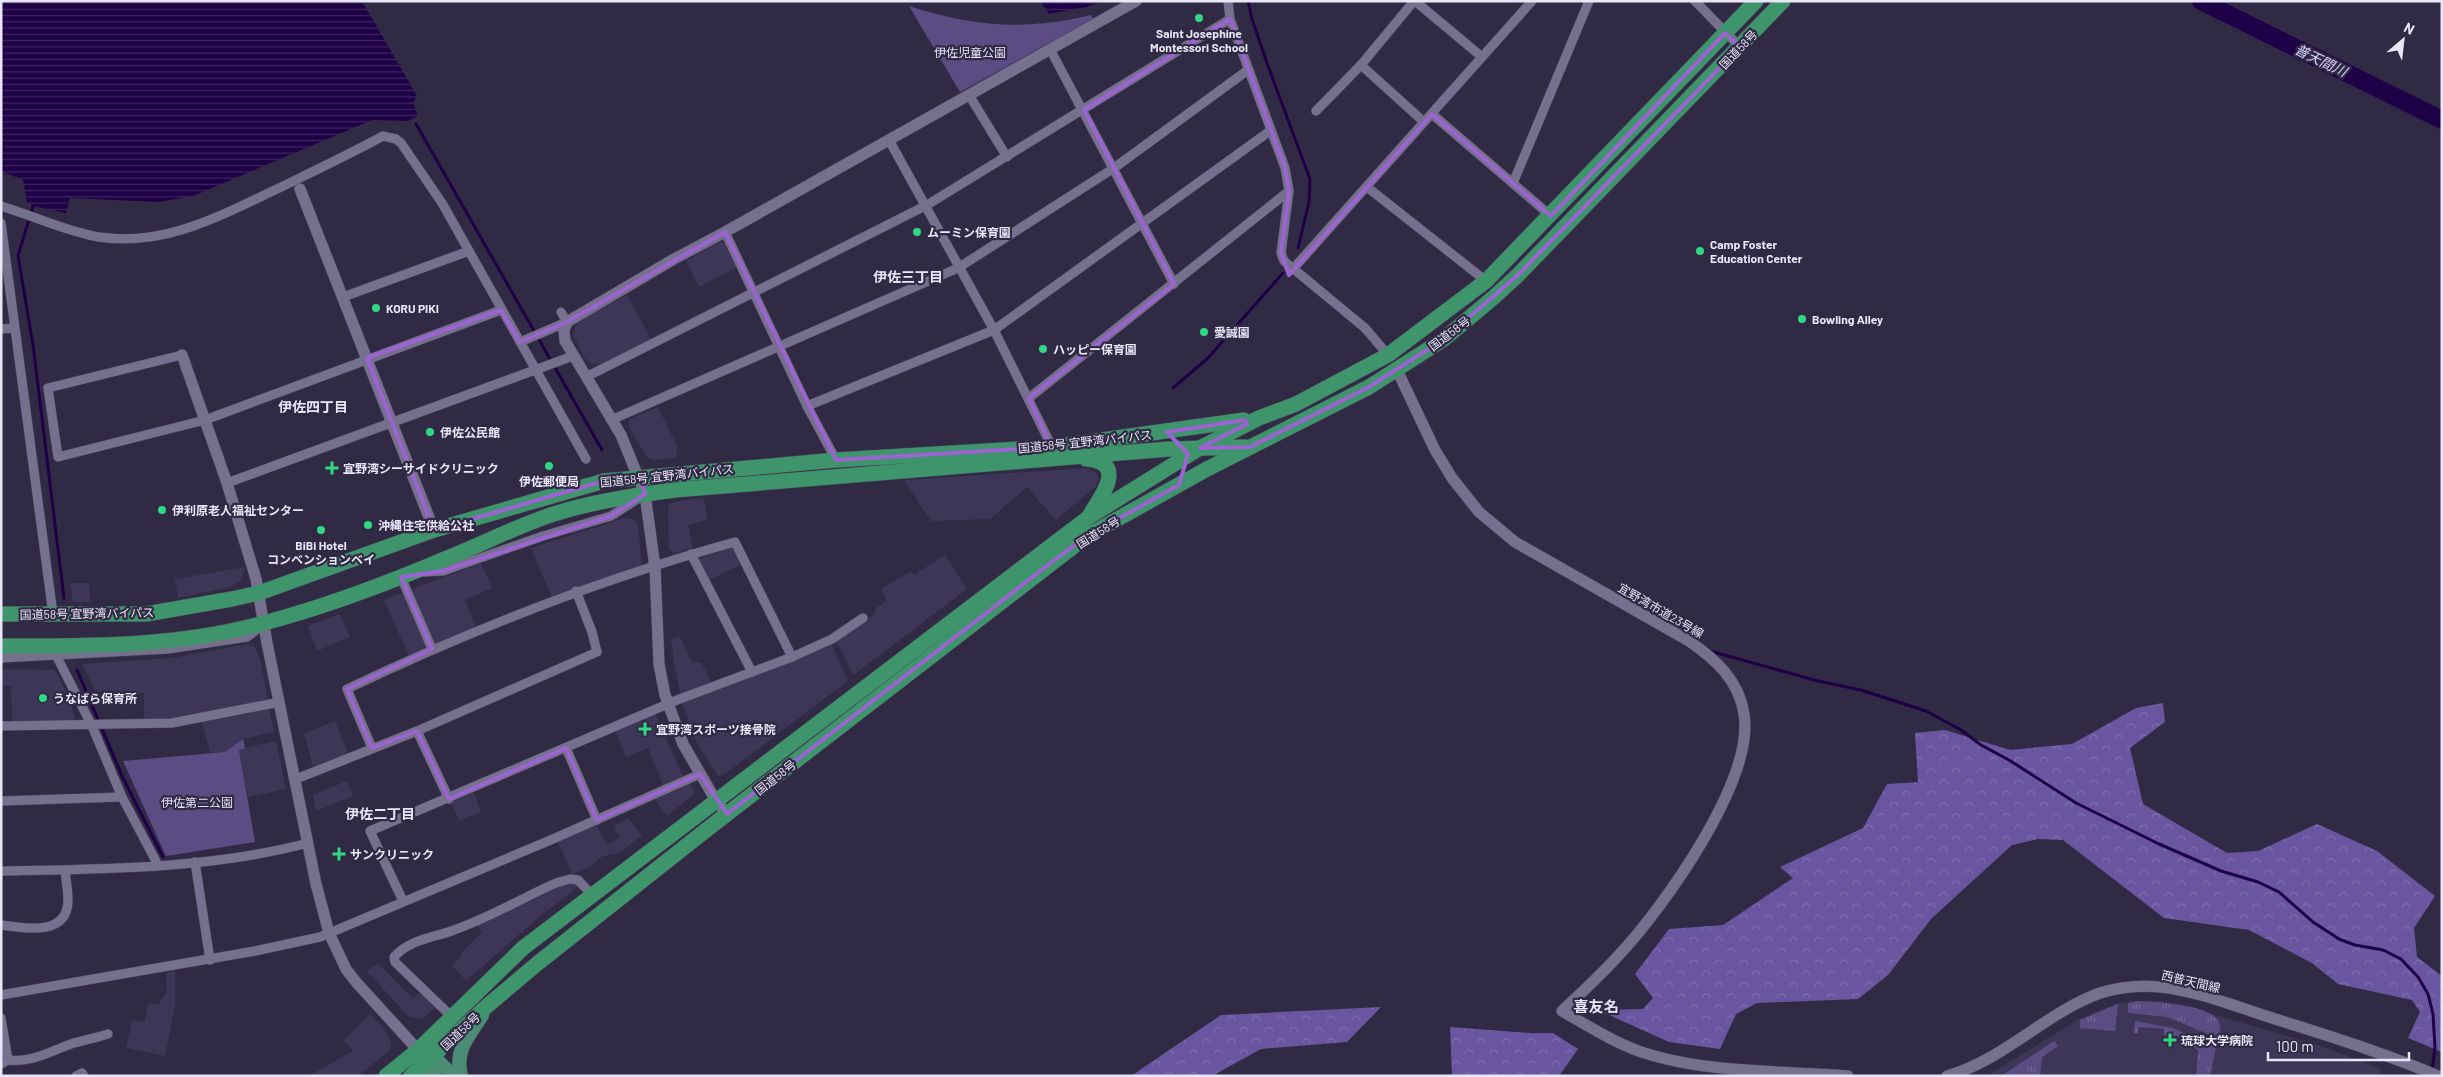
<svg xmlns="http://www.w3.org/2000/svg" width="2443" height="1077" font-family="Barlow,'Noto Sans JP',sans-serif">
<defs>
<pattern id="grass-tufts" width="24" height="20" patternUnits="userSpaceOnUse" patternTransform="scale(1.25)"><rect width="24" height="20" fill="#5b4d84"/><path d="M3 7l-1-3M5 7V3M7 7l1-3M15 17l-1-3M17 17v-4M19 17l1-3" fill="none" stroke="#736796"/></pattern>
<pattern id="forest-crowns" width="20" height="18" patternUnits="userSpaceOnUse" patternTransform="scale(1.25)"><rect width="20" height="18" fill="#6a56a0"/><path d="M2 6a3 3 0 1 1 6 0M12 15a3 3 0 1 1 6 0" fill="none" stroke="#7f6eae"/></pattern>
<pattern id="water-rules" width="6" height="5" patternUnits="userSpaceOnUse" patternTransform="scale(1.25)"><rect width="6" height="5" fill="#1e0046"/><path d="M0 2.5h6" fill="none" stroke="#3f2561"/></pattern>
</defs>
<rect width="100%" height="100%" fill="#312a45"/>
<!-- built -->
<g fill="#3e3656">
<polygon points="720,242 726,244 738,267 699,287 686,261"/>
<polygon points="627,295 651,339 605,363 592,364 585,359 573,334 575,328 580,320"/>
<polygon points="658,407 677,446 676,458 653,460 647,457 629,427 629,419"/>
<polygon points="1087,468 1098,475 1099,479 1096,486 1056,520 1027,487 990,519 931,521 904,480"/>
<polygon points="704,498 707,520 688,525 693,548 674,553 669,549 668,507 671,503 680,501"/>
<polygon points="625,518 633,519 638,524 642,566 552,598 531,548"/>
<polygon points="733,547 742,564 709,580 699,559"/>
<polygon points="945,555 967,589 853,675 836,640 875,614 876,608 887,601 881,589 911,571 914,575"/>
<polygon points="481,564 492,588 465,600 476,627 433,645 412,594 416,587"/>
<polygon points="245,567 240,581 230,587 178,598 175,579"/>
<polygon points="70,583 89,583 90,602 73,602"/>
<polygon points="404,592 427,647 409,656 384,600"/>
<polygon points="340,614 350,637 317,651 308,626"/>
<polygon points="680,637 692,663 701,662 712,683 681,695 674,664 671,639"/>
<polygon points="831,643 848,681 725,774 718,776 697,743 681,701 781,666"/>
<polygon points="247,644 255,647 261,663 268,700 169,719 144,721 144,693 122,694 95,691 82,664 172,658"/>
<polygon points="1,669 55,670 67,694 75,717 73,724 12,723 11,686 1,686"/>
<polygon points="269,709 274,732 243,739 225,752 210,753 202,722"/>
<polygon points="655,713 683,776 663,785 648,748 626,757 615,730"/>
<polygon points="335,721 348,754 313,767 304,733"/>
<polygon points="276,741 286,789 248,797 239,749"/>
<polygon points="347,781 353,796 316,811 313,795"/>
<polygon points="689,783 695,791 694,794 667,816 654,798"/>
<polygon points="474,793 481,812 459,821 451,802"/>
<polygon points="628,818 642,836 618,853 603,856 589,867 572,874 557,840 596,824 607,845 620,837 614,826"/>
<polygon points="570,880 580,885 538,918 466,981 452,966 462,956 460,954 482,932 476,923"/>
<polygon points="378,963 413,999 422,991 436,1007 423,1019 408,1016 367,971"/>
<polygon points="175,971 175,1007 165,1056 126,1048 132,1020 145,1022 148,1004 158,1004 167,993 166,973"/>
<polygon points="2137,1001 2162,1001 2191,1008 2321,1046 2381,1069 2381,1076 1987,1076 2079,1019 2118,1003"/>
<polygon points="370,1014 386,1031 391,1043 389,1051 358,1076 309,1076 353,1051 344,1040"/>
</g>
<!-- grass -->
<g fill="url(#grass-tufts)">
<path d="M 2137,1001 C 2155,1002 2205,1004 2217,1019 C 2222,1024 2220,1032 2218,1038 L 2167,1017 L 2128,1013 L 2128,1003 Z"/>
<polygon points="2118,1004 2115,1031 2080,1028 2080,1020"/>
<polygon points="2135,1021 2173,1028 2216,1047 2210,1076 2196,1076 2198,1050 2176,1036 2164,1035 2164,1029 2139,1027 2138,1033 2134,1033"/>
<polygon points="2054,1041 2058,1046 2042,1057 2040,1076 2001,1076"/>
</g>
<!-- forest -->
<g fill="url(#forest-crowns)">
<polygon points="2163,703 2165,722 2130,748 2143,804 2227,853 2258,851 2317,824 2377,851 2435,896 2414,928 2417,957 2442,976 2442,1052 2408,1038 2420,1012 2412,1000 2338,984 2312,963 2249,930 2164,918 2063,840 2038,839 2012,845 1931,919 1888,975 1858,999 1757,1003 1736,1014 1720,1049 1669,1042 1598,1010 1643,1009 1653,998 1635,974 1669,929 1723,925 1793,878 1780,867 1863,828 1887,784 1918,782 1915,733 1945,730 2010,750 2072,744 2136,708"/>
<polygon points="1381,1007 1347,1042 1261,1049 1212,1076 1131,1076 1221,1015"/>
<polygon points="1450,1027 1531,1033 1553,1033 1578,1049 1559,1076 1452,1076"/>
</g>
<!-- green -->
<g fill="#5b4d84">
<path d="M 909,6 C 974,27 1024,31 1091,15 L 1093,19 L 960,92 Z"/>
<polygon points="243,739 245,748 239,750 255,842 166,856 123,761 225,752"/>
</g>
<!-- water -->
<g fill="url(#water-rules)">
<polygon points="1,1 362,1 417,96 413,103 417,112 416,117 408,121 372,120 193,196 158,202 70,198 66,213 33,206 27,202 23,180 1,171"/>
<polygon points="1040,1 1104,1 1086,7 1049,14"/>
</g>
<g fill="none" stroke-linecap="round" stroke-linejoin="round">
<!-- stream -->
<g stroke="#1e0046" stroke-width="3">
<polyline points="1248,1 1252,19 1268,66 1310,179 1309,202 1298,248"/>
<polyline points="416,124 602,450"/>
<polyline points="33,206 18,256 33,345 64,598"/>
<polyline points="1173,388 1208,358 1283,273"/>
<polyline points="1710,651 1818,681 1861,690 1926,711 1961,730 1981,745 2009,760 2076,803 2159,844 2221,871 2258,882 2279,892 2313,922 2339,939 2355,945 2383,950 2401,959 2418,977 2428,994 2433,1014 2435,1048 2432,1070"/>
<polyline points="77,670 122,776 163,857"/>
</g>
<!-- river -->
<polyline stroke="#1e0046" stroke-width="18" points="2201,1 2442,120"/>
<!-- minor casing -->
<g stroke="#4b455b" stroke-width="10">
<g id="minor">
<polyline points="1228,1 1230,19 1285,168 1289,191 1281,253 1284,261 1365,328 1388,355"/>
<polyline points="1415,1 1482,57"/>
<polyline points="1695,1 1740,47"/>
<polyline points="1050,49 1174,284"/>
<polyline points="1361,65 1424,122"/>
<polyline points="969,95 1007,157"/>
<polyline points="1316,111 1361,65 1414,1"/>
<polyline points="1432,114 1551,216"/>
<polyline points="889,140 994,330 1052,447"/>
<polyline points="1513,183 1589,1"/>
<polyline points="1367,187 1486,281"/>
<path d="M 1,206 C 34,216 65,231 99,237 C 164,247 220,216 277,189 C 312,172 348,155 383,136 L 396,139 L 401,143 L 442,203 L 586,459"/>
<polyline points="1,223 53,614"/>
<polyline points="725,232 807,406 836,460"/>
<polyline points="1292,270 1532,1"/>
<polyline points="343,297 469,251"/>
<polyline points="1,329 14,328"/>
<polyline points="520,342 567,322 561,312"/>
<polyline points="182,355 48,388 58,457 205,420 501,310"/>
<polyline points="586,377 927,205 1230,19"/>
<polyline points="1029,398 1289,191"/>
<polyline points="807,406 994,330 1270,131"/>
<polyline points="611,420 958,268 1114,168 1248,70"/>
<polyline points="227,483 573,356"/>
<polyline points="691,554 752,672"/>
<polyline points="424,572 443,571 543,536 611,516 639,498"/>
<polyline points="401,577 432,649"/>
<polyline points="57,657 92,726 122,797 158,865"/>
<polyline points="792,657 832,639 863,618"/>
<polyline points="1,658 168,649 247,637 260,627"/>
<polyline points="1,726 172,723 280,702"/>
<polyline points="417,731 449,799"/>
<path d="M 372,748 L 347,689 C 473,629 600,579 735,542 L 792,657 L 677,700 L 370,831 L 403,901"/>
<polyline points="566,748 597,820"/>
<polyline points="296,779 417,731 597,652 592,632 576,591"/>
<polyline points="1,801 122,797"/>
<polyline points="195,862 210,960"/>
<path d="M 1,871 C 102,869 210,869 308,843"/>
<path d="M 1,925 C 24,928 67,937 68,901 C 68,891 66,880 65,870"/>
<polyline points="1,995 255,951 320,937 553,839 700,774"/>
<path d="M 451,1016 L 395,962 L 394,957 C 410,939 433,938 454,930 C 489,918 522,898 556,883 L 570,879 L 578,880 L 592,895"/>
<polyline points="1,1018 8,1060 1,1064"/>
<path d="M 8,1060 C 31,1063 49,1052 71,1044 C 83,1040 96,1038 108,1034"/>
<polyline points="76,1076 82,1073 84,1076"/>
</g>
</g>
<!-- tertiary casing -->
<g stroke="#4b455b" stroke-width="12">
<g id="tertiary">
<polyline points="300,189 434,530"/>
<polyline points="182,355 227,483 256,579 267,643 316,884 329,933 346,969 356,982 418,1050"/>
<path d="M 1397,370 L 1435,450 L 1452,478 L 1479,512 L 1515,542 L 1689,641 C 1715,659 1739,680 1744,714 C 1755,780 1663,908 1619,955 C 1601,975 1581,993 1562,1011 C 1590,1027 1619,1046 1651,1055 C 1711,1073 1785,1071 1848,1076"/>
<polyline points="727,814 715,799 683,744 665,695 659,664 655,567 645,494 621,435 565,341 564,330 567,322 674,259 725,232 1136,1"/>
<path d="M 1947,1076 C 2004,1060 2045,1013 2100,993 C 2119,987 2141,985 2160,987 C 2197,991 2232,1005 2266,1016 C 2325,1035 2382,1052 2438,1076"/>
</g>
</g>
<!-- primary casing -->
<g stroke="#4b455b" stroke-width="15">
<g id="primary">
<polyline points="423,1052 434,1057 453,1076"/>
<polyline points="420,1055 425,1065 434,1076"/>
<path d="M 461,1076 C 454,1050 469,1036 482,1015"/>
</g>
</g>
<!-- trunk casing -->
<g stroke="#4b455b" stroke-width="16">
<g id="trunk">
<path d="M 1086,459 C 1127,462 1103,494 1091,513"/>
<polyline points="1,614 146,614 232,599 259,593 434,530 604,481 836,460 1052,447 1244,420"/>
<path d="M 1,646 C 90,646 177,647 264,623 C 328,606 391,582 452,556 C 487,542 521,524 557,513 C 595,501 636,495 675,490 L 1169,449 L 1246,447"/>
<polyline points="386,1076 418,1050 523,948 1089,517 1200,448 1259,418 1296,404 1388,355 1486,281 1756,1"/>
<polyline points="411,1076 487,1006 538,963 710,827 1087,536 1207,469 1369,387 1444,339 1494,297 1518,275 1783,1"/>
</g>
</g>
<!-- minor -->
<use href="#minor" stroke="#76708f" stroke-width="9"/>
<!-- tertiary -->
<use href="#tertiary" stroke="#76708f" stroke-width="11"/>
<!-- primary -->
<use href="#primary" stroke="#4c8c74" stroke-width="14"/>
<!-- trunk -->
<use href="#trunk" stroke="#3e956b" stroke-width="15"/>
</g>
<!-- marked area -->
<path fill="none" stroke="#9c64d0" stroke-width="4" stroke-linejoin="round" d="M 1230,19 L 1285,168 L 1289,191 L 1281,253 L 1289,275 L 1432,114 L 1551,216 L 1725,33 L 1740,47 L 1518,275 L 1444,339 L 1369,387 L 1250,447 L 1200,448 L 1247,424 L 1245,420 L 1167,432 L 1188,454 L 1179,485 L 1087,536 L 1048,565 L 727,814 L 700,774 L 597,820 L 566,748 L 449,799 L 417,731 L 372,748 L 347,689 L 432,649 L 401,577 L 443,571 L 611,516 L 645,494 L 639,476 L 604,481 L 434,530 L 367,358 L 501,310 L 520,342 L 567,322 L 725,232 L 836,460 L 1051,447 L 1029,398 L 1174,284 L 1084,110 Z"/>
<!-- markers -->
<g fill="#30d883" stroke="#312a45" stroke-width="2">
<circle cx="1199" cy="18" r="5"/>
<circle cx="917" cy="232" r="5"/>
<circle cx="1700" cy="251" r="5"/>
<circle cx="376" cy="308" r="5"/>
<circle cx="1802" cy="319" r="5"/>
<circle cx="1204" cy="332" r="5"/>
<circle cx="1043" cy="349" r="5"/>
<circle cx="430" cy="432" r="5"/>
<circle cx="549" cy="466" r="5"/>
<path d="M329.5 460.5h5v5h5v5h-5v5h-5v-5h-5v-5h5z"/>
<circle cx="162" cy="510" r="5"/>
<circle cx="368" cy="525" r="5"/>
<circle cx="321" cy="530" r="5"/>
<circle cx="43" cy="698" r="5"/>
<path d="M642.5 721.5h5v5h5v5h-5v5h-5v-5h-5v-5h5z"/>
<path d="M336.5 846.5h5v5h5v5h-5v5h-5v-5h-5v-5h5z"/>
<path d="M2167.5 1032.5h5v5h5v5h-5v5h-5v-5h-5v-5h5z"/>
</g>
<g text-anchor="middle" dominant-baseline="central" stroke-width="4.5" stroke-linejoin="round" paint-order="stroke">
<!-- poi labels -->
<g font-size="12" font-weight="bold" fill="#e9e6f7" stroke="#312a45" text-anchor="start">
<text x="1199" y="33" text-anchor="middle">Saint Josephine<tspan x="1199" dy="14">Montessori School</tspan></text>
<text x="927" y="232">ムーミン保育園</text>
<text x="1710" y="244">Camp Foster<tspan x="1710" dy="14">Education Center</tspan></text>
<text x="386" y="308">KORU PIKI</text>
<text x="1812" y="319">Bowling Alley</text>
<text x="1214" y="332">愛誠園</text>
<text x="1053" y="349">ハッピー保育園</text>
<text x="440" y="432">伊佐公民館</text>
<text x="343" y="468">宜野湾シーサイドクリニック</text>
<text x="549" y="481" text-anchor="middle">伊佐郵便局</text>
<text x="172" y="510">伊利原老人福祉センター</text>
<text x="378" y="525">沖縄住宅供給公社</text>
<text x="321" y="545" text-anchor="middle">BiBi Hotel<tspan x="321" dy="14">コンベンションベイ</tspan></text>
<text x="53" y="698">うなばら保育所</text>
<text x="656" y="729">宜野湾スポーツ接骨院</text>
<text x="350" y="854">サンクリニック</text>
<text x="2181" y="1040">琉球大学病院</text>
</g>
<!-- street labels -->
<g font-size="12" fill="#e9e6f7" stroke="#312a45">
<text transform="translate(1738 49) rotate(-46)">国道58号</text>
<text transform="translate(1449 333) rotate(-37)">国道58号</text>
<text transform="translate(1085 441) rotate(-6)">国道58号 宜野湾バイパス</text>
<text transform="translate(667 475) rotate(-6)">国道58号 宜野湾バイパス</text>
<text transform="translate(1098 532) rotate(-32)">国道58号</text>
<text transform="translate(1661 610) rotate(30)">宜野湾市道23号線</text>
<text transform="translate(87 613) rotate(-1)">国道58号 宜野湾バイパス</text>
<text transform="translate(775 777) rotate(-38)">国道58号</text>
<text transform="translate(2191 981) rotate(13)">西普天間線</text>
<text transform="translate(460 1031) rotate(-43)">国道58号</text>
</g>
<!-- park labels -->
<g font-size="12" fill="#e4e0f5" stroke="#312a45">
<text x="970" y="52">伊佐児童公園</text>
<text x="197" y="802">伊佐第二公園</text>
</g>
<!-- water labels -->
<g font-size="14" font-style="italic" fill="#dad1fc" stroke="#312a45">
<text transform="translate(2321 60) rotate(26)">普天間川</text>
</g>
<!-- neighbourhood labels -->
<g font-size="14" font-weight="bold" fill="#e9e6f7" stroke="#312a45">
<text x="908" y="276">伊佐三丁目</text>
<text x="313" y="406">伊佐四丁目</text>
<text x="380" y="813">伊佐二丁目</text>
</g>
<!-- quarter labels -->
<g font-size="15" font-weight="bold" fill="#e9e6f7" stroke="#312a45">
<text x="1596" y="1006">喜友名</text>
</g>
</g>
<!-- border -->
<rect width="2443" height="1077" fill="none" stroke="#e9e6f7" stroke-width="5"/>
<!-- north arrow -->
<g transform="translate(2403 40) rotate(28)" stroke="#312a45" stroke-width="4" paint-order="stroke">
<path d="M0-4L9 19L0 12L-9 19Z" fill="#e9e6f7"/>
<text y="-8" font-size="14" font-weight="bold" text-anchor="middle" fill="#e9e6f7">N</text>
</g>
<!-- scale -->
<path d="M2268 1052v8h141v-8" fill="none" stroke="#e9e6f7" stroke-width="2.5"/>
<text x="2276" y="1052" font-size="15" fill="#e9e6f7" stroke="#312a45" stroke-width="4" paint-order="stroke">100 m</text>
</svg>
